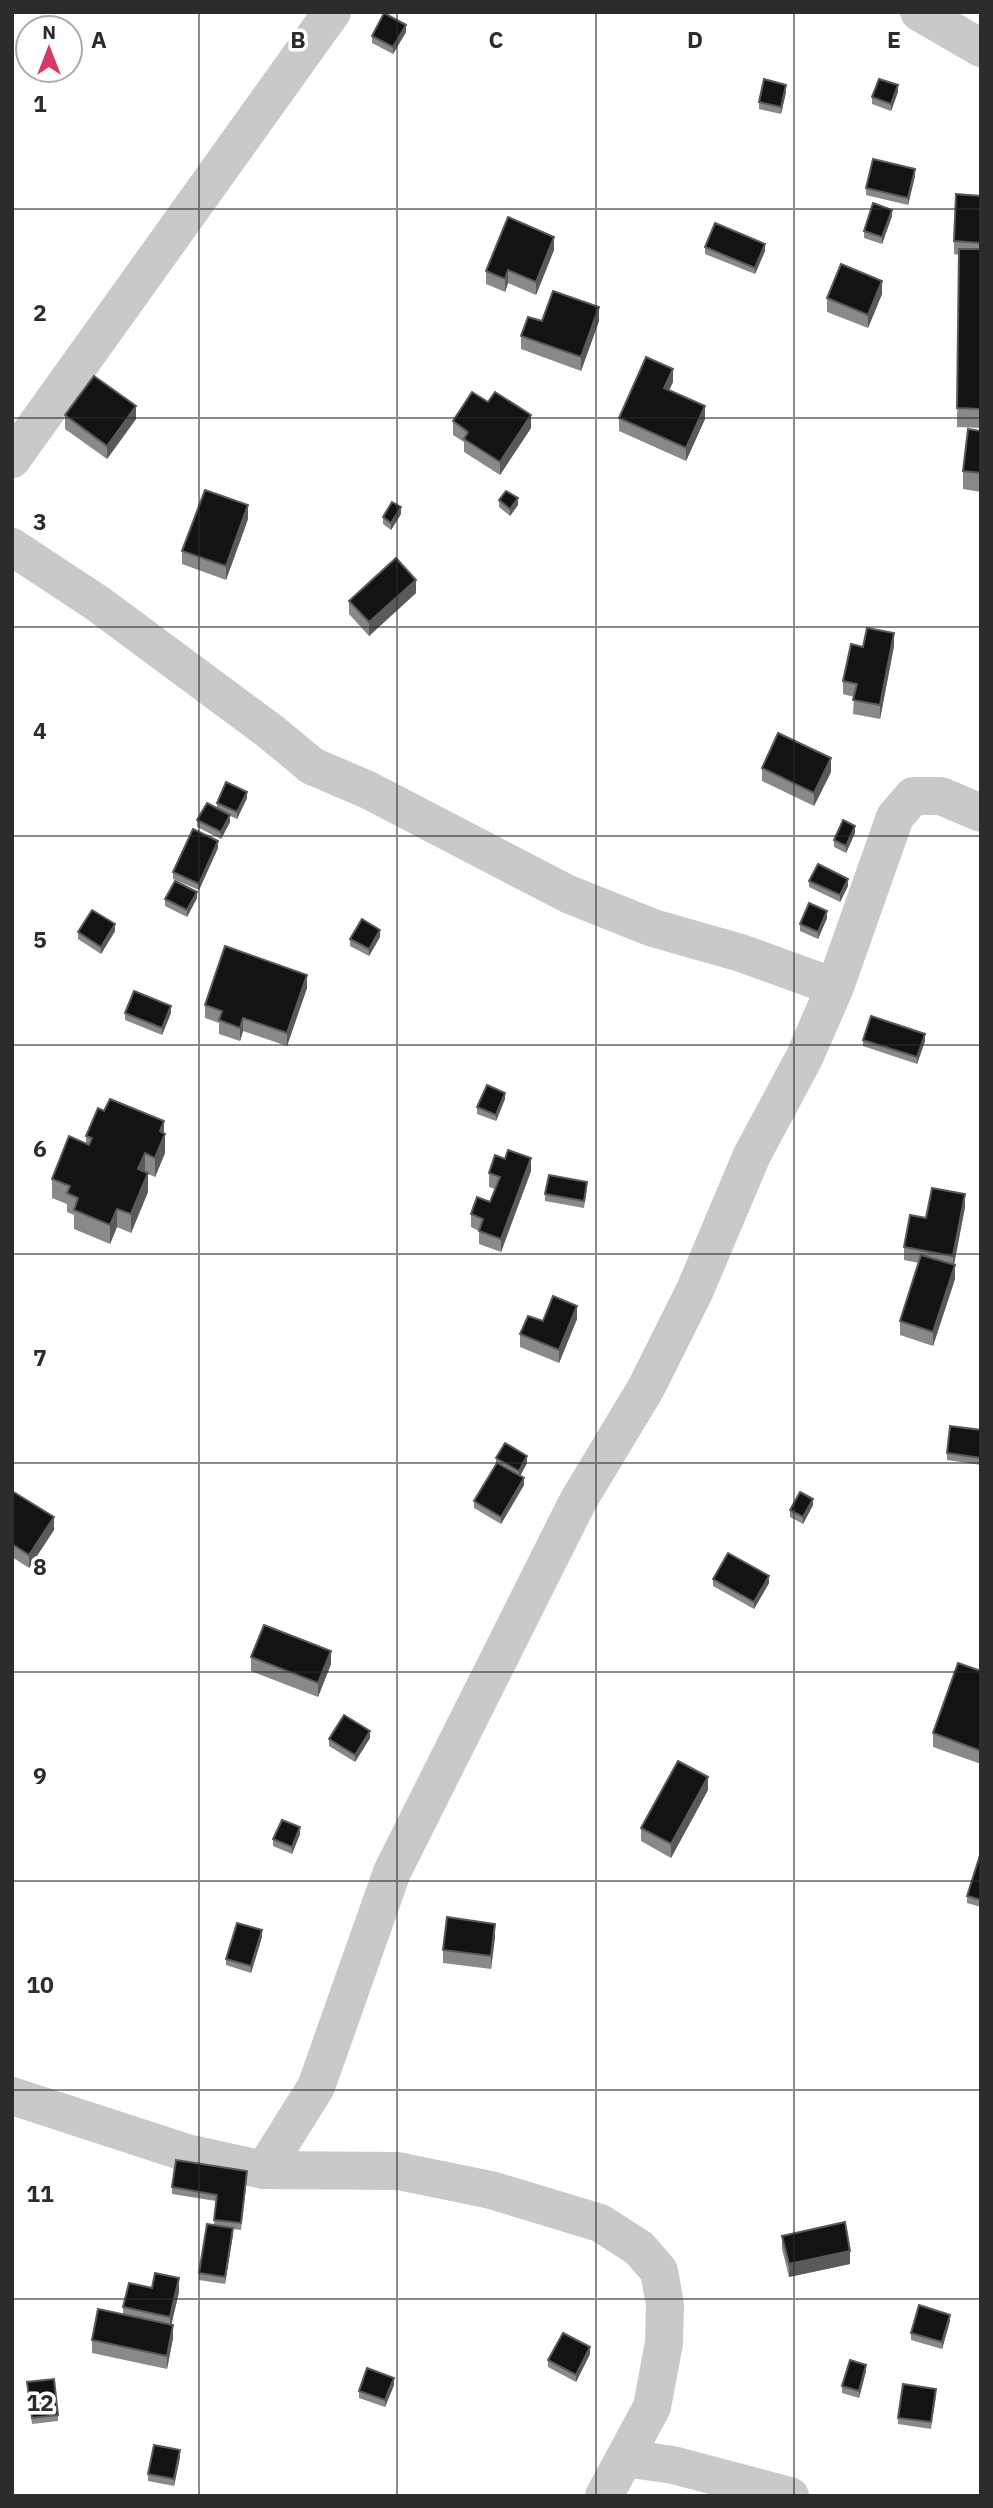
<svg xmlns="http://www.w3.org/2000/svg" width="993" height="2508" font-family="'IBM Plex Sans',sans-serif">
<rect width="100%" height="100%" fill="#fff"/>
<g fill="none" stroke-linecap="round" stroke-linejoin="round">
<!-- minor -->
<g stroke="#c9c9c9" stroke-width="38">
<polyline points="919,12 981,48"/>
<polyline points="12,459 332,12"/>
<polyline points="12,547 97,603 271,732 312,766 368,790 568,894 653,928 741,953 835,987"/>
<polyline points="12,2096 187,2153 264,2170 398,2171 491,2190 600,2223 639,2248 659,2271 665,2305 664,2343 652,2407 604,2496"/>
<polyline points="264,2170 316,2087 392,1872 578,1501 646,1388 695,1290 752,1155 804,1058 835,987 895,817 913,796 941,796 981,813"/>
<polyline points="625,2458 673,2465 790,2496"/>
</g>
</g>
<!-- wall -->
<g fill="#898989">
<polygon points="406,32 393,54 372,43 372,36"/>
<polygon points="786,92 781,114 759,109 759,102"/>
<polygon points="898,92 891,111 872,104 872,97"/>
<polygon points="915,176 908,205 866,195 866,188"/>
<polygon points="981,196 981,428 957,427 959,255 954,254 954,241"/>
<polygon points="892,216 882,244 864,238 864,231"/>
<polygon points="705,247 765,251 755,274 705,254"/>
<polygon points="554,250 536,295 508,283 505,292 486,284 486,271"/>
<polygon points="882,294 868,328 827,312 827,298"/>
<polygon points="542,321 599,321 581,371 521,349 521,336"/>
<polygon points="673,382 669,390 705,419 686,461 619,431 619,418"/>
<polygon points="65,415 136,419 107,459 65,429"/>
<polygon points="453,421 531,428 500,475 464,452 464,442 453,435"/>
<polygon points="981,431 981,492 963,489 963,471"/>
<polygon points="499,500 518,505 510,516 499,507"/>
<polygon points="401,514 391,530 383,524 383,517"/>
<polygon points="248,519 226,580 182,564 182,551"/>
<polygon points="416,593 369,636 349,614 349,601"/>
<polygon points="894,646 880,719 853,714 854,697 843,694 843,681 863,647"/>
<polygon points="762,768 831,772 814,806 762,781"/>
<polygon points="247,798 237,819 230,816 230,822 221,839 197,827 197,820 217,808 217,803"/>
<polygon points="855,833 846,853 834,847 834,840"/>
<polygon points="218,848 199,890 173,879 173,872"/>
<polygon points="809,881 848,886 840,902 809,887"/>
<polygon points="197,898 187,917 165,906 165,899"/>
<polygon points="827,918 818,939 800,931 800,924"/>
<polygon points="115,931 101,954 78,939 78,932"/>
<polygon points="380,937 369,956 350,946 350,939"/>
<polygon points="307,988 287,1046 243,1031 240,1041 219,1034 219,1023 205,1018 205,1005"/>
<polygon points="125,1013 171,1013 162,1035 125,1020"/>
<polygon points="863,1040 925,1041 917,1064 863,1046"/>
<polygon points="505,1099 496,1121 477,1114 477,1107"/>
<polygon points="104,1111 164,1133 165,1153 155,1177 148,1174 148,1192 131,1233 117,1227 110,1244 74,1229 74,1215 67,1212 67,1204 52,1198 52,1179 86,1143 86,1136"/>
<polygon points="505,1159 531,1171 501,1252 479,1244 479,1231 471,1227 471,1214 490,1202 495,1189 489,1187 489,1173"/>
<polygon points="587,1189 584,1208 545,1201 545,1194"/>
<polygon points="965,1207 954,1265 955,1279 933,1346 900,1335 900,1321 919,1263 904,1260 904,1247 926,1218"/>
<polygon points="577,1319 559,1363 520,1347 520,1334"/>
<polygon points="981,1430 981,1465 947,1460 947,1453"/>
<polygon points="496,1458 527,1463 520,1476 524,1485 501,1524 474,1508 474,1501 496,1464"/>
<polygon points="12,1491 54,1530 29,1568 12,1557"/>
<polygon points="813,1505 803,1524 790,1517 790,1510"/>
<polygon points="713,1579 769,1583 754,1609 713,1586"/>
<polygon points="251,1657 331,1664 318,1697 251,1671"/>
<polygon points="981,1671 981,1764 933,1747 933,1733"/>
<polygon points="370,1738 355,1762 329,1746 329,1739"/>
<polygon points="708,1790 671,1858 641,1841 641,1828"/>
<polygon points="300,1834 292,1854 273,1846 273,1839"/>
<polygon points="981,1852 981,1907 967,1903 967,1896"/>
<polygon points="262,1937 251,1973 226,1965 226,1959"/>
<polygon points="495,1937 491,1969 443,1963 443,1950"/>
<polygon points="247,2178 241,2230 233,2229 225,2284 199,2280 199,2273 214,2225 216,2201 172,2194 172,2187"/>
<polygon points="782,2236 850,2264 789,2277 782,2249"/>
<polygon points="152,2288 179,2292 171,2324 173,2338 167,2369 92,2353 92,2340 123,2314 123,2307"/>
<polygon points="950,2321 942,2349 911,2340 911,2333"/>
<polygon points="590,2354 576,2382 548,2367 548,2360"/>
<polygon points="866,2371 859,2398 842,2393 842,2386"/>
<polygon points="27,2382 58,2415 58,2421 32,2424"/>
<polygon points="394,2385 385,2407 359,2398 359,2391"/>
<polygon points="936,2396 931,2429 898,2424 898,2418"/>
<polygon points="180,2457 174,2486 148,2481 148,2474"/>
</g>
<!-- shaded-wall -->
<g fill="#5a5a5a">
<polygon points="406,25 406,32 393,54 393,47"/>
<polygon points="786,85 786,92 781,114 781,107"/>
<polygon points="898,85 898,92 891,111 891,104"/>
<polygon points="915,169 915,176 908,205 908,198"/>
<polygon points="892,210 892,216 882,244 882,237"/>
<polygon points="554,237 554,250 536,295 536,282"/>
<polygon points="765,244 765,251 755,274 755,268"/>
<polygon points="508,270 508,283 505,292 505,279"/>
<polygon points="882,281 882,294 868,328 868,315"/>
<polygon points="599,307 599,321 581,371 581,357"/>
<polygon points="673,369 673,382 664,401 664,388"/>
<polygon points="136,406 136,419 107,459 107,446"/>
<polygon points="705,406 705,419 686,461 686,448"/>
<polygon points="531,415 531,428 500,475 500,462"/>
<polygon points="518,498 518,505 510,516 510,509"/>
<polygon points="248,505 248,519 226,580 226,566"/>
<polygon points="401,507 401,514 391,530 391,523"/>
<polygon points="416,580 416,593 369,636 369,622"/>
<polygon points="894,633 894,646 880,719 880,705"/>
<polygon points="831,758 831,772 814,806 814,793"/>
<polygon points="247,792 247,798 237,819 237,812"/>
<polygon points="230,815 230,822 221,839 221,832"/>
<polygon points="855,826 855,833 846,853 846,846"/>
<polygon points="218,841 218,848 199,890 199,884"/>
<polygon points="848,879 848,886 840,902 840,895"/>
<polygon points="197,892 197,898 187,917 187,910"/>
<polygon points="827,911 827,918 818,939 818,932"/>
<polygon points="115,924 115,931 101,954 101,947"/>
<polygon points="380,930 380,937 369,956 369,949"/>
<polygon points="307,975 307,988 287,1046 287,1033"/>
<polygon points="171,1006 171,1013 162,1035 162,1028"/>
<polygon points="243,1018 243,1031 240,1041 240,1028"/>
<polygon points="925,1034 925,1041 917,1064 917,1057"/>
<polygon points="505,1093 505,1099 496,1121 496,1115"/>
<polygon points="164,1121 164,1138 165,1134 165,1153 155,1177 155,1158 160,1131"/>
<polygon points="145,1153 145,1172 138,1169"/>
<polygon points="531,1158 531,1171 501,1252 501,1239"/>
<polygon points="148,1173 148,1192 131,1233 131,1214"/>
<polygon points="965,1194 965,1207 953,1269 953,1256"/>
<polygon points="117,1209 117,1227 110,1244 110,1225"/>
<polygon points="955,1265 955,1279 933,1346 933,1332"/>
<polygon points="577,1306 577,1319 559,1363 559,1350"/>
<polygon points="527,1456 527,1463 519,1478 519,1471"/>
<polygon points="524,1478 524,1485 501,1524 501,1517"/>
<polygon points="813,1499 813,1505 803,1524 803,1517"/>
<polygon points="54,1517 54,1530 29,1568 29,1555"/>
<polygon points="769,1576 769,1583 754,1609 754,1602"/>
<polygon points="331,1651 331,1664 318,1697 318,1683"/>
<polygon points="370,1731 370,1738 355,1762 355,1755"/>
<polygon points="708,1777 708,1790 671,1858 671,1844"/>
<polygon points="300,1827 300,1834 292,1854 292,1847"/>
<polygon points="495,1924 495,1937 491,1969 491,1956"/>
<polygon points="262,1930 262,1937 251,1973 251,1966"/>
<polygon points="233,2228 233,2235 225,2284 225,2277"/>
<polygon points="850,2251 850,2264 789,2277 789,2264"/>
<polygon points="179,2278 179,2292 170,2331 170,2317"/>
<polygon points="950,2315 950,2321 942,2349 942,2342"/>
<polygon points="173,2325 173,2338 167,2369 167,2356"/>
<polygon points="590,2347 590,2354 576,2382 576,2375"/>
<polygon points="866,2365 866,2371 859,2398 859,2391"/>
<polygon points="394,2378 394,2385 385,2407 385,2400"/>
<polygon points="180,2450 180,2457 174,2486 174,2479"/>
</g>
<!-- building -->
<g fill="#131313" stroke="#5a5a5a" stroke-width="2">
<polygon points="384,13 406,25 393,47 372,36"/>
<polygon points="764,79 786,85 781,107 759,102"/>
<polygon points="879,79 898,85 891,104 872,97"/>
<polygon points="873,159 915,169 908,198 866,188"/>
<polygon points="956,194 981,196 981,243 954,241"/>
<polygon points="873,203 892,210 882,237 864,231"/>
<polygon points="508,217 554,237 536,282 508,270 505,279 486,271"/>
<polygon points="715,223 765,244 755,268 705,247"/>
<polygon points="959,249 981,249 981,409 957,408"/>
<polygon points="841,264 882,281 868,315 827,298"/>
<polygon points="553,291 599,307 581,357 521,336 528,317 542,321"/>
<polygon points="646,357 673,369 664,388 705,406 686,448 619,418"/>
<polygon points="94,376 136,406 107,446 65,415"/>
<polygon points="472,392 488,402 495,392 531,415 500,462 464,439 468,432 453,421"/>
<polygon points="968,429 981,431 981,473 963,471"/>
<polygon points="205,490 248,505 226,566 182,551"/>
<polygon points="506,491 518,498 510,509 499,500"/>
<polygon points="392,502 401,507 391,523 383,517"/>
<polygon points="396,558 416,580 369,622 349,601"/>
<polygon points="867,628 894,633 880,705 853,700 857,684 843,681 851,644 863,647"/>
<polygon points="778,733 831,758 814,793 762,768"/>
<polygon points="226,782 247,792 237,812 217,803"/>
<polygon points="207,803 230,815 221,832 197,820"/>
<polygon points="843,820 855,826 846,846 834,840"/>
<polygon points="193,829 218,841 199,884 173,872"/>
<polygon points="818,864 848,879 840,895 809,881"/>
<polygon points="175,881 197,892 187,910 165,899"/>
<polygon points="809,903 827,911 818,932 800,924"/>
<polygon points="92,910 115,924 101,947 78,932"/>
<polygon points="362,919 380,930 369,949 350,939"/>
<polygon points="225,946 307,975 287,1033 243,1018 240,1028 219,1020 222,1011 205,1005"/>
<polygon points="134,991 171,1006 162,1028 125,1013"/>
<polygon points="871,1016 925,1034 917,1057 863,1040"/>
<polygon points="487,1085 505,1093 496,1115 477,1107"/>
<polygon points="110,1099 164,1121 160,1131 165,1134 155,1158 145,1153 138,1169 148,1173 131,1214 117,1209 110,1225 74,1210 78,1198 67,1193 70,1186 52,1179 69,1136 89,1145 92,1138 86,1136 98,1108 104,1111"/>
<polygon points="508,1150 531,1158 501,1239 479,1231 483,1219 471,1214 477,1197 490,1202 500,1177 489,1173 495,1155 505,1159"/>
<polygon points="549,1175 587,1182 584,1201 545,1194"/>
<polygon points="932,1188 965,1194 953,1256 904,1247 910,1215 926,1218"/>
<polygon points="921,1255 955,1265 933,1332 900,1321"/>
<polygon points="553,1296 577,1306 559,1350 520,1334 528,1316 543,1321"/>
<polygon points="950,1426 981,1430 981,1458 947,1453"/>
<polygon points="505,1443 527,1456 519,1471 496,1458"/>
<polygon points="497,1463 524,1478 501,1517 474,1501"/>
<polygon points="12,1491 54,1517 29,1555 12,1544"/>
<polygon points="800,1492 813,1499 803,1517 790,1510"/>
<polygon points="728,1553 769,1576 754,1602 713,1579"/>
<polygon points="264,1625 331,1651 318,1683 251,1657"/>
<polygon points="958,1663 981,1671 981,1751 933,1733"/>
<polygon points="344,1715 370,1731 355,1755 329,1739"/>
<polygon points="678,1761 708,1777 671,1844 641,1828"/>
<polygon points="282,1820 300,1827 292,1847 273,1839"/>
<polygon points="981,1852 981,1900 967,1896"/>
<polygon points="447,1917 495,1924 491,1956 443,1950"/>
<polygon points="237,1923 262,1930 251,1966 226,1959"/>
<polygon points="176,2160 247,2171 241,2223 214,2220 217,2195 172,2187"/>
<polygon points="845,2222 850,2251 789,2264 782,2236"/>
<polygon points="207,2224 233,2228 225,2277 199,2273"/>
<polygon points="155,2273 179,2278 170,2317 123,2307 129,2283 152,2288"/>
<polygon points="919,2305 950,2315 942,2342 911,2333"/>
<polygon points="98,2309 173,2325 167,2356 92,2340"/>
<polygon points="563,2333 590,2347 576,2375 548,2360"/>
<polygon points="850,2360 866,2365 859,2391 842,2386"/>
<polygon points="367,2368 394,2378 385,2400 359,2391"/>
<polygon points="54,2379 58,2415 32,2418 27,2382"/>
<polygon points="903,2384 936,2389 931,2422 898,2418"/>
<polygon points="154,2445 180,2450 174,2479 148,2474"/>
</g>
<!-- grid -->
<path fill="none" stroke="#2c2c2c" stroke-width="2" stroke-opacity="0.55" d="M 199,12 L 199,2496M 397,12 L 397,2496M 596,12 L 596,2496M 794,12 L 794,2496M 12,209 L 981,209M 12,418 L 981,418M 12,627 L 981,627M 12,836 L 981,836M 12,1045 L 981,1045M 12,1254 L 981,1254M 12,1463 L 981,1463M 12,1672 L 981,1672M 12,1881 L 981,1881M 12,2090 L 981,2090M 12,2299 L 981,2299"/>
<g font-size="23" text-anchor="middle" font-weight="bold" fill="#2c2c2c" stroke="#fff" stroke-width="7" stroke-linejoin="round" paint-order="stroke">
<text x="99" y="48">A</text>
<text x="298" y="48">B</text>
<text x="496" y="48">C</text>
<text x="695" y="48">D</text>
<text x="894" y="48">E</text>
<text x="40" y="112">1</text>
<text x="40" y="321">2</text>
<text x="40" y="530">3</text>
<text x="40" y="739">4</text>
<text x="40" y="948">5</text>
<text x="40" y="1157">6</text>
<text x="40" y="1366">7</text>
<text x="40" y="1575">8</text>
<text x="40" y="1784">9</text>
<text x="40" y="1993">10</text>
<text x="40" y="2202">11</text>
<text x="40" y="2411">12</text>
</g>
<!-- border -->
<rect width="993" height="2508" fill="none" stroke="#2c2c2c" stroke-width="28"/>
<!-- north arrow -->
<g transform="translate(49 49)"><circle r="33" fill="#ffffff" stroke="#ababab" stroke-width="2"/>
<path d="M0-5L12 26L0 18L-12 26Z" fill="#d83964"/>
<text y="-10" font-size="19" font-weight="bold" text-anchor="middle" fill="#2c2c2c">N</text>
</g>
</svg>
